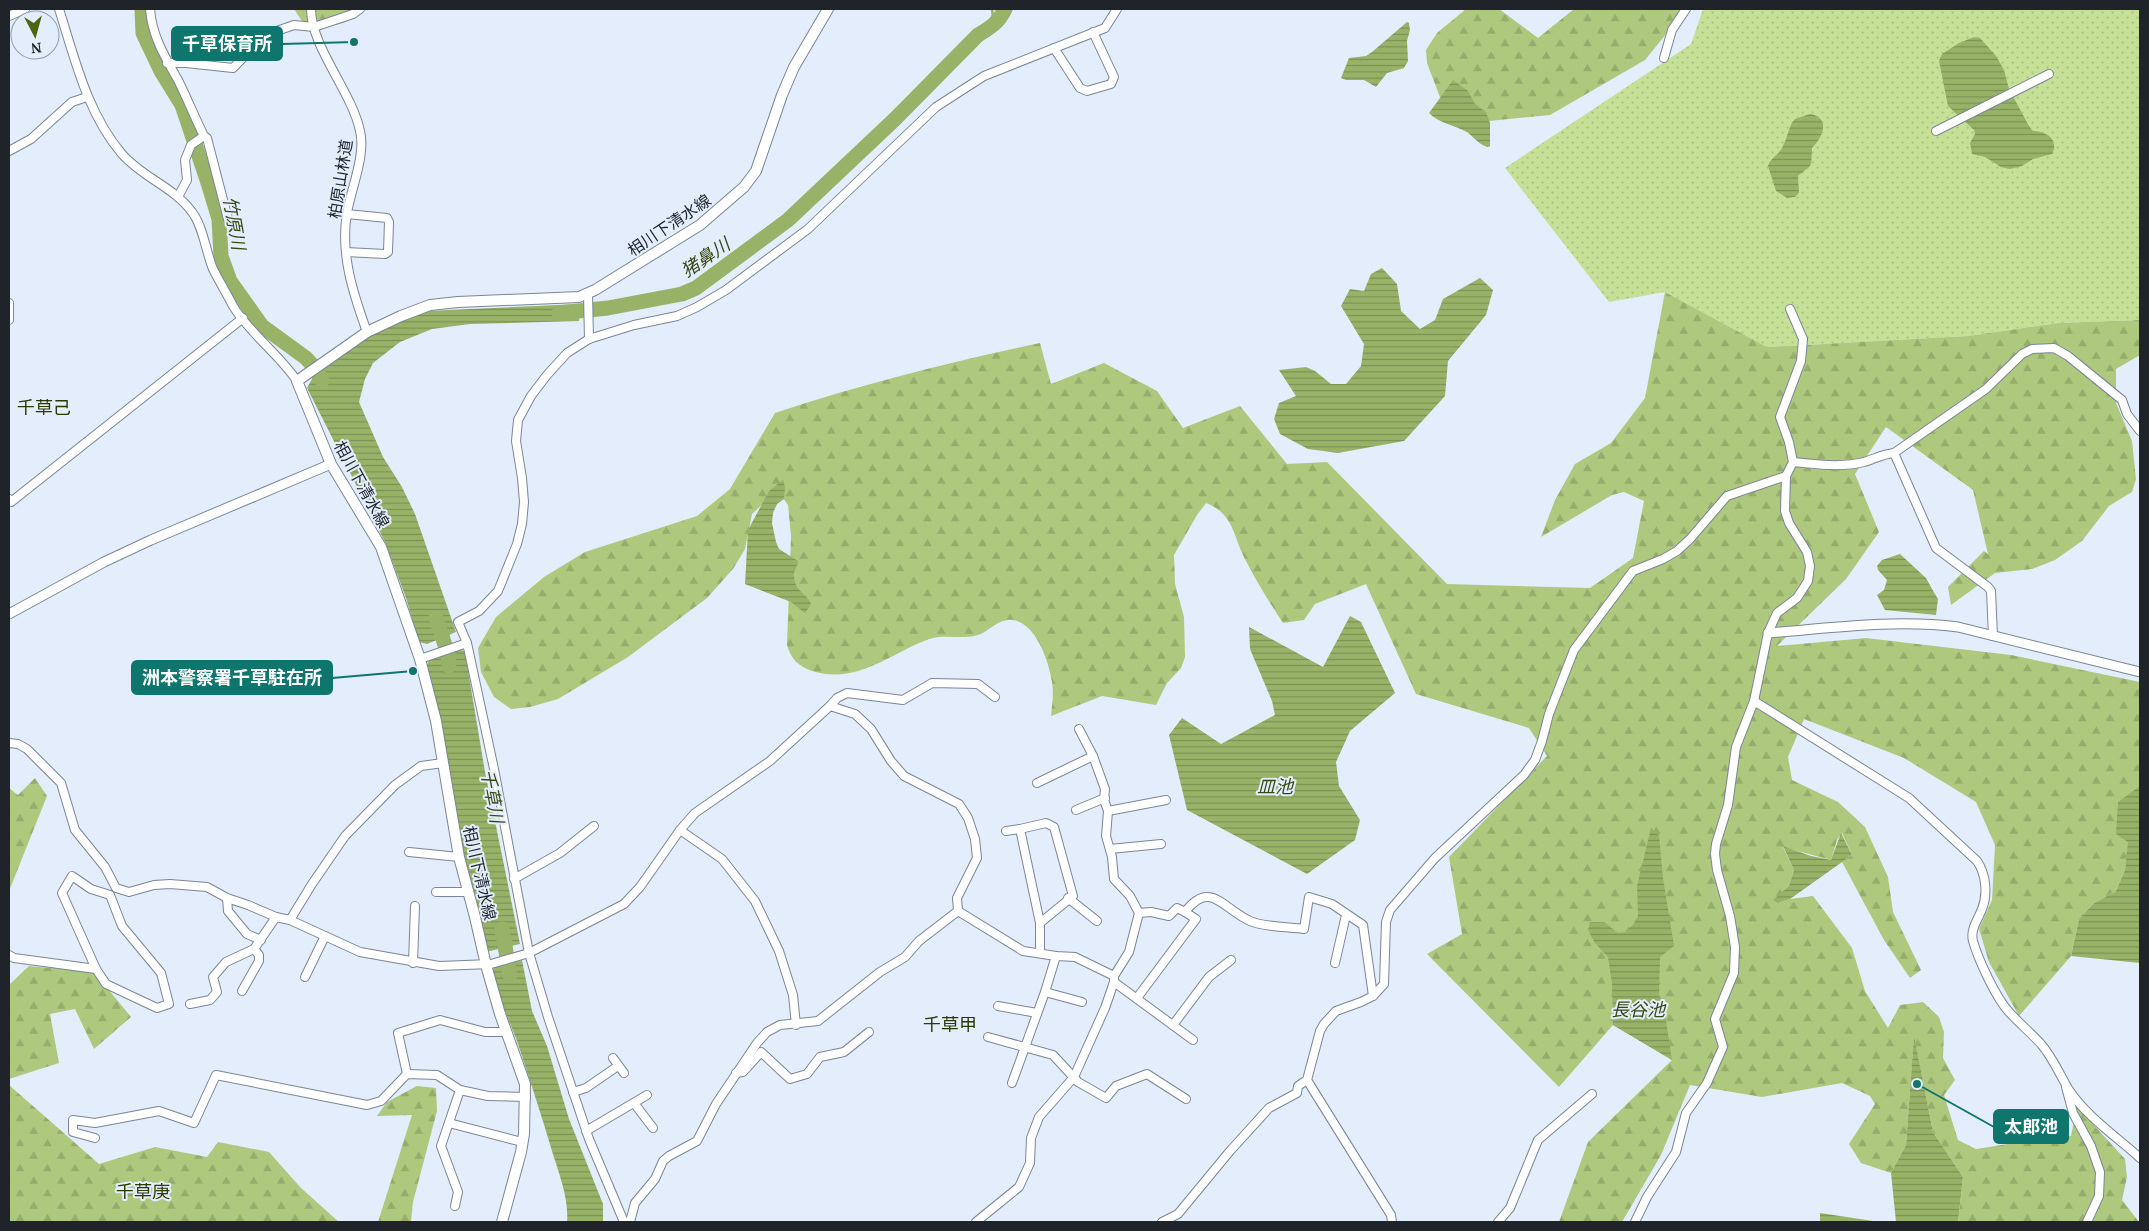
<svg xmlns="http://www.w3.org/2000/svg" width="2149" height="1231" font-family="'PT Serif','Noto Sans JP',serif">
<defs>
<pattern id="grass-dots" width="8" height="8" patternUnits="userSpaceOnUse" patternTransform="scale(1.25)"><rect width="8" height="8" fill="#c6e197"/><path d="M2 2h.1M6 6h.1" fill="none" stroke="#aac182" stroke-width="1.8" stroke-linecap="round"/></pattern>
<pattern id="forest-firs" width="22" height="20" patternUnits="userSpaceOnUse" patternTransform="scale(1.25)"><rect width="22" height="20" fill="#aec97d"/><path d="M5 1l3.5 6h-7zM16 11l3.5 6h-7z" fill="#95ac6c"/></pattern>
<pattern id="water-rules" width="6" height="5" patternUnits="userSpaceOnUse" patternTransform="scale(1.25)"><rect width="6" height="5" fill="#98b368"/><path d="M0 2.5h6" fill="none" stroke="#7b9156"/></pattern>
</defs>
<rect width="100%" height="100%" fill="#e3edfc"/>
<!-- grass -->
<polygon fill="url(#grass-dots)" points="1703,9 2140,9 2140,320 2059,323 1968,336 1767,347 1665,292 1609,302 1505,168 1691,44"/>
<!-- forest -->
<g fill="url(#forest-firs)">
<path d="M 294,9 L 365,9 C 341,29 333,26 304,24 Z"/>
<polygon points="1466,9 1499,9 1538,38 1574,9 1680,9 1671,28 1645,60 1550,115 1479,122 1441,100 1427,63 1426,50 1437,33"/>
<path d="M 1665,292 L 1767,347 L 1968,336 L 2059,323 L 2140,320 L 2140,355 L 2116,369 L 2116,403 L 2132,441 L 2136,479 L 2132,492 L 2109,506 L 2082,541 L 2055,560 L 2032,569 L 1995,573 L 1951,605 L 1948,587 L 1984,551 L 1988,554 L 1973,490 L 1886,427 L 1855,474 L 1879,532 L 1846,579 L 1777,646 L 1866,638 L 2011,655 L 2140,682 L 2140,786 L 2137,789 L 2125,870 L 2116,891 L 2093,904 L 2079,919 L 2071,956 L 2019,1016 L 1989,962 L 1979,929 L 1992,900 L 1995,845 L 1976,802 L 1904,758 L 1804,719 L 1788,757 L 1792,780 L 1838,802 L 1865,827 L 1888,877 L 1893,912 L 1921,970 L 1910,978 L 1884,940 L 1842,862 L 1852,855 L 1842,833 L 1837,840 L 1831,860 L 1783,847 L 1794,870 L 1789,886 L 1778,903 L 1790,899 L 1813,896 L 1852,948 L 1865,991 L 1888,1028 L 1900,1005 L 1923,1002 L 1939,1017 L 1944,1032 L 1943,1058 L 1955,1080 L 1944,1095 L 1958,1140 L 1976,1149 L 2008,1144 L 2041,1132 L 2071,1136 L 2077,1107 L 2125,1159 L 2127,1177 L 2122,1200 L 2139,1222 L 1958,1222 L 1963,1177 L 1933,1132 L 1914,1038 L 1906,1145 L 1891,1173 L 1861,1163 L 1849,1144 L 1875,1104 L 1870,1096 L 1842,1083 L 1762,1097 L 1690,1085 L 1661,1155 L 1622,1222 L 1559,1222 L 1588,1142 L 1672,1060 L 1613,1025 L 1559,1087 L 1427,954 L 1462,934 L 1449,857 L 1547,756 L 1529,728 L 1416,694 L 1366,584 L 1315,604 L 1304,620 L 1283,623 C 1270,603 1256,581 1245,559 C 1233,536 1234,514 1206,503 L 1197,515 L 1174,555 L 1175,584 L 1184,617 L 1185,657 L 1181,668 L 1167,683 L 1156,705 L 1102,696 L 1051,716 C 1052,705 1054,693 1052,682 C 1049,662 1035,617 1007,620 C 994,622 987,634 974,636 C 960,639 943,634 929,639 C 889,654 857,685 812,671 C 798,666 791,659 787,645 L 791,536 L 788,505 L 781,495 L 771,496 L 752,514 L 745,549 L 733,569 L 707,598 L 628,657 L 558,699 L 530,707 L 511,709 L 494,697 L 481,672 L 478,648 L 496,617 L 544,577 L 585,552 L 697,516 L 730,489 L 775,413 C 862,384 950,362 1040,343 L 1051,384 L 1104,363 L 1157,391 L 1183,428 L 1240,406 L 1287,464 L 1327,462 L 1447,584 L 1590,588 L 1633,558 L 1644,501 L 1624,492 L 1612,495 L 1541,537 L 1555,500 L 1575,464 L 1611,443 L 1645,398 Z"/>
<polygon points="35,778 47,796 9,891 9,788 18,795"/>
<polygon points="29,966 94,972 131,1017 94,1049 75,1009 50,1014 59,1063 9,1079 9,985"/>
<polygon points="9,1085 99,1164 155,1147 207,1157 218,1142 269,1152 301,1188 339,1222 9,1222"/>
<polygon points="417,1086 436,1088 437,1111 413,1202 411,1222 378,1222 412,1115 377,1116 387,1102"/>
</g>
<!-- water -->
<g fill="url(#water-rules)">
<polygon points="1407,22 1409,23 1410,30 1407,41 1408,61 1404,68 1387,73 1376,87 1364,80 1346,80 1341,78 1349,58 1366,56 1372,52"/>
<path d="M 1974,37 L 1980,38 L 1996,56 L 2004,70 L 2009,89 L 2029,126 L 2033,131 C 2045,131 2060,139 2052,154 L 2033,159 L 2022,166 L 2010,169 L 2001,167 L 1985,157 L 1972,154 L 1970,143 L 1975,134 L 1974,130 L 1948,106 L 1939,61 L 1942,54 L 1959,43 Z"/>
<path d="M 1453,80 L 1468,91 L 1475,104 L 1486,112 L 1490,123 L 1490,146 L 1488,147 C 1477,144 1474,136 1465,131 C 1453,125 1439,123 1429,113 Z"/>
<path d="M 1810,114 C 1832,118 1822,138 1812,148 C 1811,170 1813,163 1798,176 L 1799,193 L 1795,197 L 1787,198 L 1776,191 L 1768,166 C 1771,157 1780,154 1783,146 C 1788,137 1788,127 1795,119 Z"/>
<polygon points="1382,268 1397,284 1401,311 1420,329 1435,320 1443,299 1480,278 1493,290 1486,315 1448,361 1445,396 1404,441 1338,453 1308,449 1280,434 1274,419 1279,403 1296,396 1279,370 1306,367 1315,371 1331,384 1346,384 1361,366 1364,344 1341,306 1350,289 1364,291 1371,274"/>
<polygon points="580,304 579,321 470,324 432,329 400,342 373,363 365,379 359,402 383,457 402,487 415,514 456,632 427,644 419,642 406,598 385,542 307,388 313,377 370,336 394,323 427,311"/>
<path d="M 783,480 L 785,487 L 784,499 L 777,504 L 773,513 L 772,523 L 776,542 L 779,549 L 798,561 C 798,567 793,571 794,576 C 795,593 806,591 811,604 L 805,613 L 791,602 L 745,584 L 748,530 L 769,491 Z"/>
<polygon points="1900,554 1926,578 1932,589 1938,599 1936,615 1885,610 1877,595 1884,590 1887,580 1878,570 1877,566 1882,560"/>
<polygon points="1350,616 1361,622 1395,693 1350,731 1336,762 1339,786 1360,820 1355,840 1307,874 1187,810 1169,735 1182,718 1221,744 1275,715 1272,701 1250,649 1249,627 1323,667"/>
<polygon points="460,649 465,652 485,772 520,944 486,952 480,914 465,865 455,814 450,773 442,730 427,665 429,660"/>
<polygon points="2140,786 2140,963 2071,956 2079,919 2093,904 2116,891 2125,870 2128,842 2116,834 2118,802"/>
<polygon points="1651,828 1659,835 1663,878 1674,946 1660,957 1659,995 1663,1001 1672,1060 1613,1025 1612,984 1608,957 1595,943 1588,930 1590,922 1604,922 1618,933 1625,932 1633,925 1638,916 1637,886"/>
<polygon points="1841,833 1852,855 1790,899 1778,903 1773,900 1789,886 1794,870 1783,846 1811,856 1831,860"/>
<path d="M 522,960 L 532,1011 L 547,1046 L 569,1119 L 603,1204 L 603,1222 L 567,1222 C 569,1198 559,1174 552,1151 C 541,1114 529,1077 517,1041 C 508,1018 498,996 492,972 L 495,966 Z"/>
<polygon points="1914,1036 1933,1132 1963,1177 1958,1222 1896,1222 1891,1173 1906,1145"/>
<polygon points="1820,1213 1880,1222 1820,1222"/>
</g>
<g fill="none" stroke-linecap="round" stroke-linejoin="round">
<!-- stream -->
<polyline stroke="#98b368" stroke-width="2.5" points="992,9 994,25"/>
<!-- river -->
<g stroke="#98b368" stroke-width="15">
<polyline points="142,9 143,33 161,71 182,105 209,186 219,219 221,256 230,281 262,326 306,358 316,369 322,381"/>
<path d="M 559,313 L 608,308 L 682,294 L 696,288 L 788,220 L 895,119 L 978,35 C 990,28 999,22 1005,9"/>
<polyline points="436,618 448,654 449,666"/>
<polyline points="502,929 510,975"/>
</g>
<!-- minor casing -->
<g stroke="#7a8696" stroke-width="10">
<g id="minor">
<path d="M 59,9 C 75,59 87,113 122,154 C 143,178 174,187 192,212 C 203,226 206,252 213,269 C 219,281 227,294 233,306 C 250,334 279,354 297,381"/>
<path d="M 150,9 C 152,36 165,57 178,80 C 187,98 195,118 204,136 L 207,138 L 228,219"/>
<path d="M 311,9 C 311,47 352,92 360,131 C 366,155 351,189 347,213 C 340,254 353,293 367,332"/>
<polyline points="9,16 25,9"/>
<polyline points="1054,48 1080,88 1087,91 1111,84 1114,77 1093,32"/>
<polyline points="1664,58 1672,30 1686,9"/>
<polyline points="167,63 186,63 233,68 265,35 294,25 314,27 353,14 360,9"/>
<polyline points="1936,131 2049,74"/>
<polyline points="9,151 31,139 72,102 87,97"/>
<polyline points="179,195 187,180 185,160 191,145 204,136"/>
<polyline points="346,252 385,254 388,252 389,222 387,218 347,214"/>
<polyline points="588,294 589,339"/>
<polyline points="9,303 9,320"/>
<polyline points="1894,453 1936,548 1988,587 1991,591 1993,636"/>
<path d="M 1793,462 C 1817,464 1840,468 1864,462 C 1874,459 1883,454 1894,453 L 1986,389 L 2022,354 L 2032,349 L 2054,348 L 2068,356 L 2122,400 L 2127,414 L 2140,431"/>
<polyline points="9,499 11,502 243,318"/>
<polyline points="420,659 467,643"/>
<path d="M 1754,701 L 1909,798 L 1977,861 C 1986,874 1988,894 1982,909 C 1978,920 1970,929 1973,941 C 1978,959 1996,998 2009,1012 C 2019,1023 2031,1033 2041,1044 C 2053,1058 2060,1075 2069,1090 C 2085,1115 2118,1138 2140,1158"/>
<polyline points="830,706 837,698 847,693 903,700 932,683 978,684 995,697"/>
<polyline points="1079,729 1093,756"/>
<polyline points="9,743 18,744 27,749 61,783 75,830 105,867 116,888 129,892 154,885 170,884 207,887 227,898 248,905 276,917 290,920 360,952 439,966 491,964 529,953 624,904 640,887 680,830 695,813 770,761 830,706 855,714 871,729 891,761 904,776 959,804 968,818 975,839 977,858 957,898 958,911"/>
<polyline points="1076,810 1105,798"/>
<polyline points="1108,811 1166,800"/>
<polygon points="1046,823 1054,827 1073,896 1040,923 1020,829"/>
<polyline points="680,830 722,859 755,901 779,951 793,995 796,1025"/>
<polyline points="1006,831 1020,829"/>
<polyline points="1110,849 1161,844"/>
<polyline points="409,852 459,857"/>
<polygon points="72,876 91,889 110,895 122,926 161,973 169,1004 157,1008 106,984 96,969 62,893"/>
<polyline points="514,879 560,853 594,826"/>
<polyline points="436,892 469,892"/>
<polyline points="227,898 228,911 247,934 261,940"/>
<polyline points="1068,898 1097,921"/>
<polyline points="958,911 1023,951 1056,956 1075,957 1114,976"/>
<path d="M 1139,913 L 1151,912 L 1169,916 L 1177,908 L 1185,912 C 1210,879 1223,909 1250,921 C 1263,927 1289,927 1304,929 L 1309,897 L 1332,904 L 1363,925 L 1373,996"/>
<polyline points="290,920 312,884 345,836 395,785 421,766 443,763"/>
<polyline points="1040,923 1040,953"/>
<polyline points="9,955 14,958 96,969"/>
<polyline points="413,963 415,906"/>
<polyline points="1335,963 1346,915"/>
<polyline points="305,977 325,936"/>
<polyline points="1114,982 1193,1040"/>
<polyline points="242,991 259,961 259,955 254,949"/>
<polyline points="1045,992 1082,1002"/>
<polyline points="1137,998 1196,919 1185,912"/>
<polyline points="190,1004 210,1000 217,992 213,977 226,962 254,949 276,917"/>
<polyline points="998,1006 1037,1013"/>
<polyline points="1173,1025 1209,977 1231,960"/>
<polyline points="988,1037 1053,1055 1078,1082 1106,1098 1116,1086 1147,1074 1186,1099"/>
<polyline points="613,1058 624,1073"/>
<polyline points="736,1073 743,1072 761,1052 790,1079 807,1074 820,1057 844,1052 869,1032"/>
<polyline points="407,1074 398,1033 440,1020 485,1032 506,1032"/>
<polyline points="1307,1080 1391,1215 1392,1222"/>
<polyline points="1012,1083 1045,992 1056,956"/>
<polyline points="2066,1087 2073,1113 2091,1146 2100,1172 2099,1196 2087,1222"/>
<polyline points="573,1092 586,1088 618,1066"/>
<polyline points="634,1103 653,1128"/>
<polyline points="449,1123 522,1142"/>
<polyline points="586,1131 647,1095"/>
<polyline points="95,1138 73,1132 73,1120 95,1123 159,1111 194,1123 216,1075 367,1105 381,1101 407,1074 437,1075 460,1090 488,1096 526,1097"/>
<polyline points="455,1206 458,1192 441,1146 460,1090"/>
<polyline points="624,1222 589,1139 548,1017 529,953 494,769 467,643 458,622 479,611 498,591 517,544 522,524 524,502 522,478 516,441 518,420 531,396 547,375 567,353 589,339 634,325 677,316 697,307 726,290 808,229 936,107 984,76 1105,28 1117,9"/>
<polyline points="630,1222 635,1203 655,1179 663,1161 669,1156 697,1141 716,1104 757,1043 767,1032 780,1025 818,1021 880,972 905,957 919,941 958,911"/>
<polyline points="976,1222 1019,1187 1030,1163 1031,1138 1039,1117 1074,1077 1105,1008 1114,982 1114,976 1129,952 1139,913 1130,896 1114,879 1112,857 1106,836 1108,811 1104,800 1105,789 1093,756 1037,783"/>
<polyline points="1162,1222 1178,1214 1230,1151 1269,1108 1297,1093 1298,1086 1307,1080 1320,1031 1324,1024 1336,1011 1361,1002 1373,996 1384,984 1386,922 1390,910 1435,858 1524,775 1535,760 1542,741 1549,714 1574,650 1633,571 1663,559 1677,551 1690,539 1727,496 1786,476"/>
<polyline points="1498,1222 1510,1208 1538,1140 1592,1094"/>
<polyline points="1635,1222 1647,1197 1676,1152 1686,1113 1707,1083 1723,1047 1715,1019 1734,973 1735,947 1730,916 1717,870 1715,854 1716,844 1728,805 1736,747 1754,701 1768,633 1777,613 1797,598 1808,581 1810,566 1807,552 1789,523 1785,511 1786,476 1793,462 1789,442 1780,417 1801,361 1803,339 1790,309"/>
</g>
</g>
<!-- tertiary casing -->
<g stroke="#7a8696" stroke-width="11">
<g id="tertiary">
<polyline points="9,614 104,562 151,540 331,464"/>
<path d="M 1768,633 C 1831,628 1895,619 1958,627 L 2140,672"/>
</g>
</g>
<!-- secondary casing -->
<g stroke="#7a8696" stroke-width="12">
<polyline id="secondary" points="502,1222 521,1152 524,1134 525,1084 500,1014 486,965 475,917 459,857 436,721 420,659 381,547 331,464 297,381 367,332 401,316 430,305 458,302 579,297 595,290 700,225 744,187 756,171 782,95 794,67 828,9"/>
</g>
<!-- minor -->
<use href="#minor" stroke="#fff" stroke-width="8"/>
<!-- tertiary -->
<use href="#tertiary" stroke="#fff" stroke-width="9"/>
<!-- secondary -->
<use href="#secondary" stroke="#fff" stroke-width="10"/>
</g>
<g text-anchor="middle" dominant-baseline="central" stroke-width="4" stroke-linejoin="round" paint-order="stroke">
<!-- street labels -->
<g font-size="16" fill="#1f242a" stroke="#e3edfc">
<text transform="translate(340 179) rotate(-81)">柏原山林道</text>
<text transform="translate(669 225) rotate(-34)">相川下清水線</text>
<text transform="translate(362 484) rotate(61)">相川下清水線</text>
<text transform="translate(480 873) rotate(77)">相川下清水線</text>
</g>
<!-- water labels -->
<g font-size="18" font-style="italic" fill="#374811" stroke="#e3edfc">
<text transform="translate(235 223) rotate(80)">竹原川</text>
<text transform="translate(705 257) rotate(-34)">猪鼻川</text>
<text x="1275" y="786">皿池</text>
<text transform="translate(493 796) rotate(79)">千草川</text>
<text x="1638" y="1009">長谷池</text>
</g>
<!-- neighbourhood labels -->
<g font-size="18" fill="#2b3a01" stroke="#e3edfc">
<text x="44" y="407">千草己</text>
<text x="950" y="1024">千草甲</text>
<text x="143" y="1191">千草庚</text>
</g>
</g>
<!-- callouts -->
<path fill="none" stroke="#0f766e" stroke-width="2" d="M354 42L282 44M413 671L332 678M1917 1084L1994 1127"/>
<g fill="#0f766e" stroke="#e3edfc" stroke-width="2">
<circle cx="354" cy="42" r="5"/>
<circle cx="413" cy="671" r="5"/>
<circle cx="1917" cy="1084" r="5"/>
</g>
<g fill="#0f766e" stroke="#0f766e" stroke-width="2">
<rect x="172" y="27" width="110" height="33" rx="5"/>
<rect x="132" y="661" width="200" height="33" rx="5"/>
<rect x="1994" y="1110" width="74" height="33" rx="5"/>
</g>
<g font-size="18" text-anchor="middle" font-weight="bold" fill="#fff">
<text x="227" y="50">千草保育所</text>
<text x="232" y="684">洲本警察署千草駐在所</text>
<text x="2031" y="1133">太郎池</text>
</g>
<!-- border -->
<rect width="2149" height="1231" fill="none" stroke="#1f242a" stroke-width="20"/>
<!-- north arrow -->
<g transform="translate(35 35) rotate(174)"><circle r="24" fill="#e3edfc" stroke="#959da8"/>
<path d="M0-4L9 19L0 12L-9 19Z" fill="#4d6412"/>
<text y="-8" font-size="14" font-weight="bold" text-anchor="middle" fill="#1f242a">N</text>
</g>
</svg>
